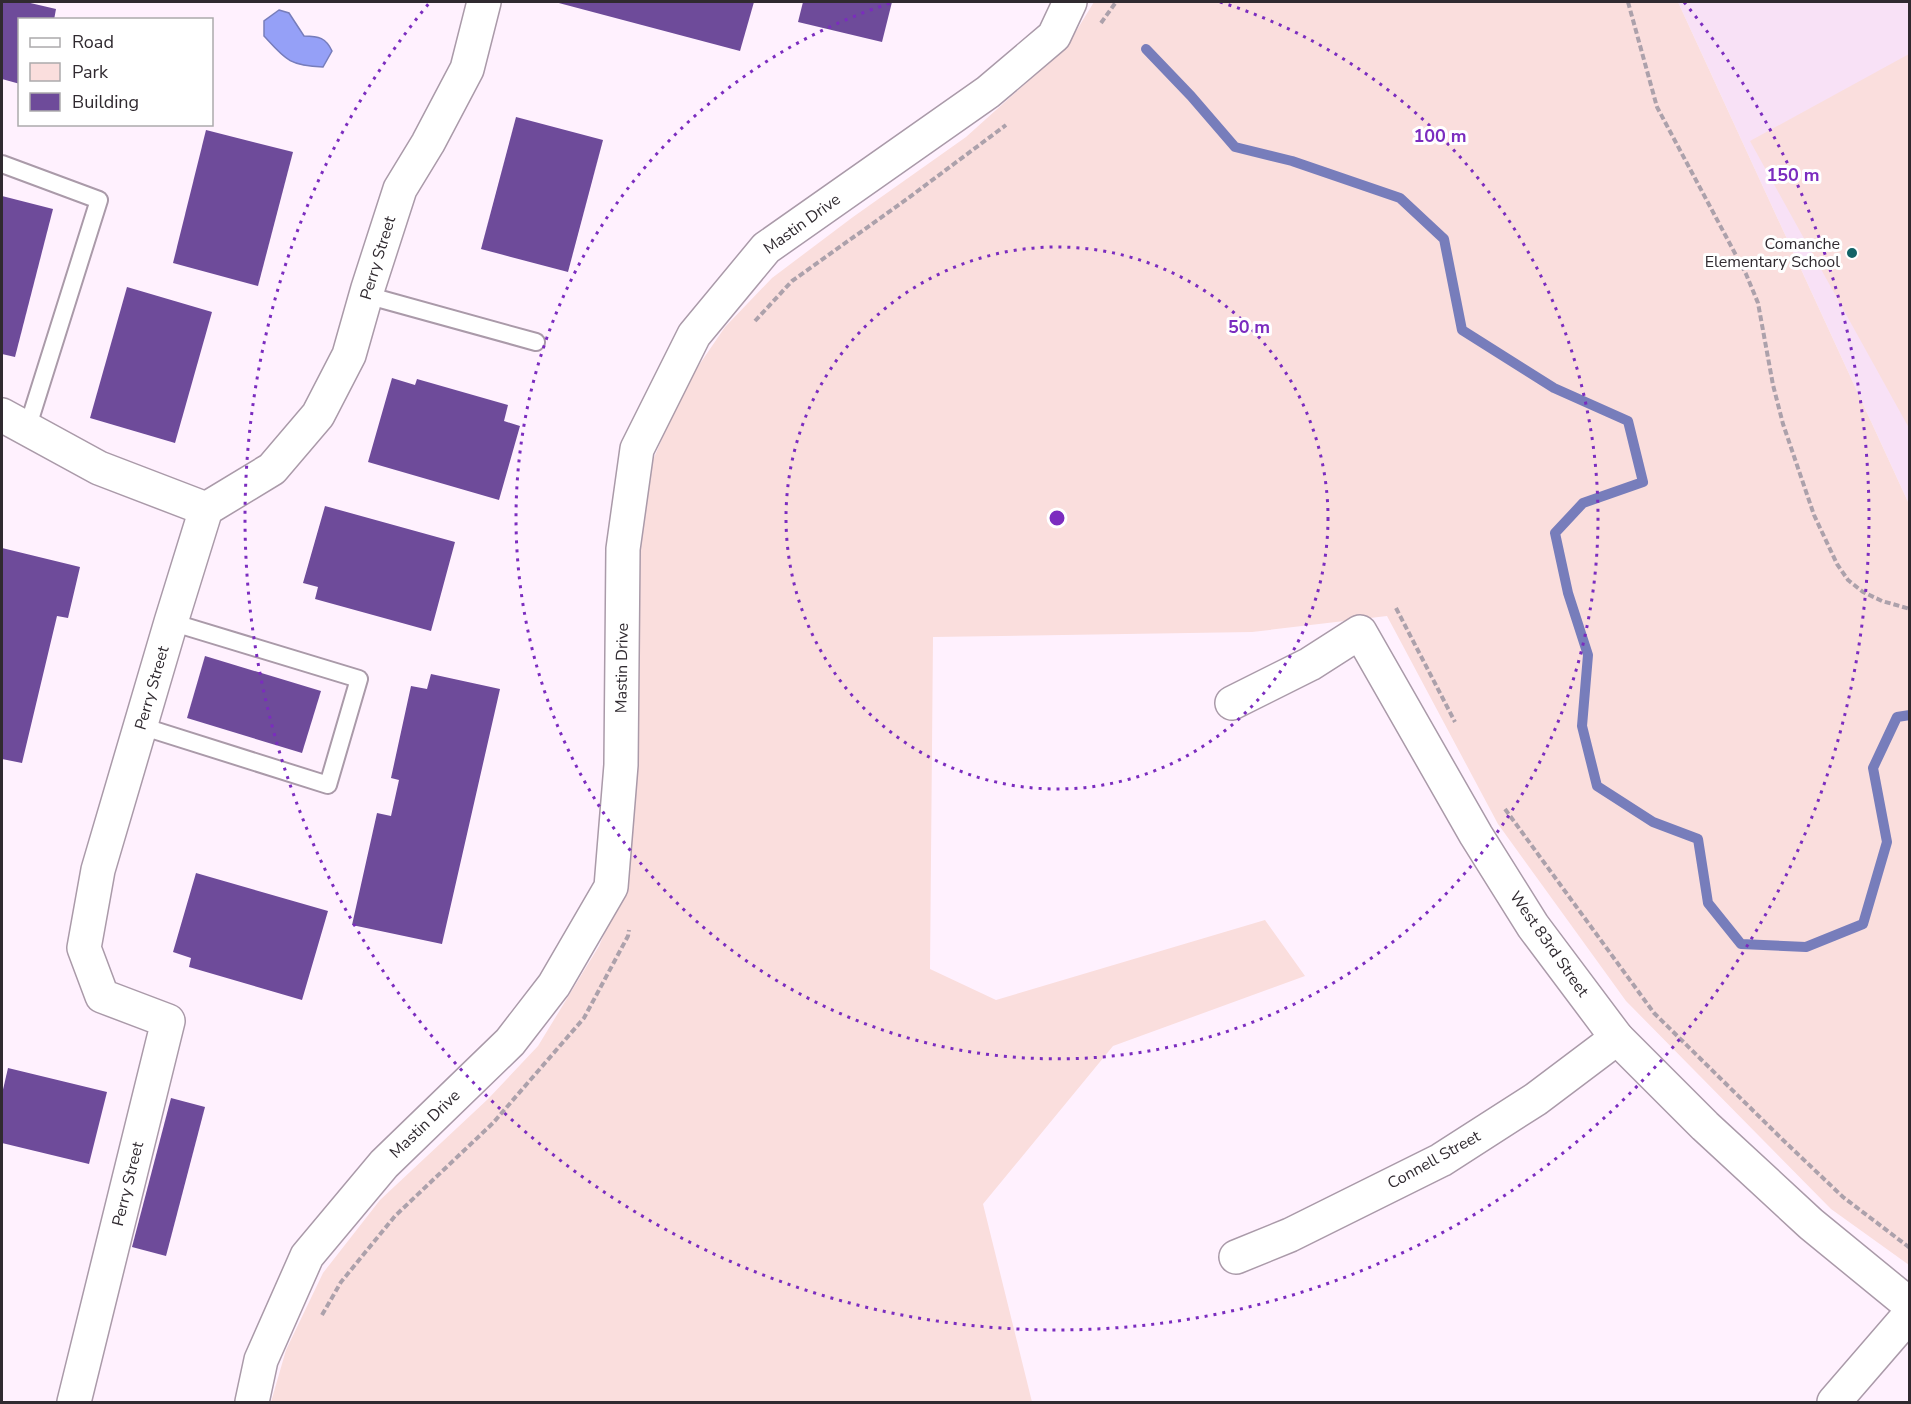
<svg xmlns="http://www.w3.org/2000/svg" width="1911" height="1404" font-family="'Nunito Sans',sans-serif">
<rect width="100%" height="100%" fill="#fff1fe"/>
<!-- built -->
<polygon fill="#f8e1f6" points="1678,2 1909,2 1909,504"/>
<!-- green -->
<g fill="#fadedd">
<polygon points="1094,2 1678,2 1909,504 1909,1265 1831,1209 1626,1001 1498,824 1387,616 1252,632 933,637 930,969 996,1000 1265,920 1305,976 1113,1046 983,1204 1032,1402 271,1402 286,1350 323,1273 380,1200 488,1099 538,1046 599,946 629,878 638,763 640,549 653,460 684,387 725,327 772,278 853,217 966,137 1067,46"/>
<polygon points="1909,54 1909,53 1909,428 1750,141"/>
</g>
<!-- water -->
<path fill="#95a0f7" stroke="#777dbb" stroke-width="1.5" d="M 279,10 L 289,13 L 304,36 C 319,36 326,38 332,51 L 323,67 C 289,66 285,59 264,36 L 264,21 Z"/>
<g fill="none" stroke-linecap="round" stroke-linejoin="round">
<!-- stream -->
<polyline stroke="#777dbb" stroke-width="10" points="1146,49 1191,96 1235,147 1292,161 1400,198 1444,239 1462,330 1554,388 1628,421 1643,482 1583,503 1555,533 1568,593 1588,655 1582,726 1597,786 1653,822 1698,839 1708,903 1741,944 1806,947 1863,924 1887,842 1873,768 1897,717 1910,715"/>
</g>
<!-- building -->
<g fill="#6e4b9a">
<polygon points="2,2 26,2 56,9 54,20 20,20 20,84 2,79"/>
<polygon points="555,2 754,2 740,51"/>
<polygon points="803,2 892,2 882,42 798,22"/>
<polygon points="516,117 603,140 568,272 481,249"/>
<polygon points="206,130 293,152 258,286 173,263"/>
<polygon points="2,196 53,209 15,357 2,354"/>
<polygon points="127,287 212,312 175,443 90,418"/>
<polygon points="392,378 415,385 417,379 508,405 504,421 520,426 499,500 368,462"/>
<polygon points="325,506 455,542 431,631 315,599 318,587 303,583"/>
<polygon points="2,548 80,567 68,618 57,616 22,763 2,759"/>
<polygon points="205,656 321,691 302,753 187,718"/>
<polygon points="431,674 500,689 442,944 352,925 377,813 391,816 399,780 391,778 411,686 427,689"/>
<polygon points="196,873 328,911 302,1000 189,967 191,958 173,952"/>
<polygon points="8,1068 107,1092 89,1164 2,1143 2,1094"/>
<polygon points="171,1098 205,1107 166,1256 132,1247"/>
</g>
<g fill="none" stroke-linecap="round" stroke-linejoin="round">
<!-- service casing -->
<g stroke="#aa9aa9" stroke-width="20">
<g id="service">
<polyline points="2,164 99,200 27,429"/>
<polyline points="366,295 536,342"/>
<polyline points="141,726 328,785 359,679 171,622"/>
</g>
</g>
<!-- minor casing -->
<g stroke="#aa9aa9" stroke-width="36">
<g id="minor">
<polyline points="2,415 99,468 206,509"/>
<polyline points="1232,703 1310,664 1360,632 1476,835 1533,926 1617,1038 1705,1126 1811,1224 1910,1305"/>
<polyline points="1236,1257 1290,1235 1441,1160 1536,1099 1617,1038"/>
<polyline points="74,1402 168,1021 102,996 84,948 98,870 171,622 206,509 272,469 318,415 349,355 368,288 400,189 428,143 467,69 484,2"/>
<polyline points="252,1402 261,1360 307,1256 384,1164 510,1042 554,985 611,887 621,765 623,549 637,449 694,335 766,248 988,92 1054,36 1070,2"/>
<polyline points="1834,1402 1910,1314"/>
</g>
</g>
<!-- path -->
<g stroke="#aca1ab" stroke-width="4" stroke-dasharray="6 3" stroke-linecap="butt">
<polyline points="1628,2 1657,107 1746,274 1758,303 1773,385 1783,424 1814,515 1837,564 1848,580 1863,592 1882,601 1910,609"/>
<polyline points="1101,23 1116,2"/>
<polyline points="755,321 792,281 907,199 1006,125"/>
<polyline points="1396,608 1455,722"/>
<polyline points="1505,809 1654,1013 1783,1140 1843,1197 1910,1248"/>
<polyline points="322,1315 341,1282 395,1216 493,1123 584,1018 628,936 629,930"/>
</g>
<!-- service -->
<use href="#service" stroke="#fff" stroke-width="16"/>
<!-- minor -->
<use href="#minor" stroke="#fff" stroke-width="33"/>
</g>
<!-- distance rings -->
<g fill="none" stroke="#7b2cbf" stroke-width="3" stroke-dasharray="3 6">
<circle cx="1057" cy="518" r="271"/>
<path d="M1220 2A541 541 0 1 1 894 2"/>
<path d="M1684 2A812 812 0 1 1 430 2"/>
</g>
<!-- markers -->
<circle fill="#136367" stroke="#fff" stroke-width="2" cx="1852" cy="253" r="6"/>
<g text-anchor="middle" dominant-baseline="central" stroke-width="6" stroke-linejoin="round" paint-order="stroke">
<!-- street labels -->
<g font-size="16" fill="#302a30" stroke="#fff">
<text transform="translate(802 224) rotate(-36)">Mastin Drive</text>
<text transform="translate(378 258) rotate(-73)">Perry Street</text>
<text transform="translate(622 668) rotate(-89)">Mastin Drive</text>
<text transform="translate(152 688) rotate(-74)">Perry Street</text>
<text transform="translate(1549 944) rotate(55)">West 83rd Street</text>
<text transform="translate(425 1124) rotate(-44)">Mastin Drive</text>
<text transform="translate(1434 1160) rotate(-29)">Connell Street</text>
<text transform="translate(128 1184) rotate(-76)">Perry Street</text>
</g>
<!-- poi labels -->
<g font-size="16" fill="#302a30" stroke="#fff" text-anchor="end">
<text x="1840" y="244">Comanche<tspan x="1840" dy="18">Elementary School</tspan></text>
</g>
</g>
<circle cx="1057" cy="518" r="9" fill="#7b2cbf" stroke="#fff" stroke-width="3"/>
<g font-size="18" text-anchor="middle" font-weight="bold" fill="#7b2cbf" stroke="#fff" stroke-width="6" stroke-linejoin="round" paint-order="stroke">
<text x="1440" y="142">100 m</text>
<text x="1793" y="181">150 m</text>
<text x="1249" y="333">50 m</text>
</g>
<!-- border -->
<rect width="1911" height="1404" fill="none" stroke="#302a30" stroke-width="6"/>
<!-- legend -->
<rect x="18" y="18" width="195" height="108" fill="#ffffff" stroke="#acaaac" stroke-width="1.5"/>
<rect x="30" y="38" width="30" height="9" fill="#ffffff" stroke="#acaaac" stroke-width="1.5"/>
<text x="72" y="48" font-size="18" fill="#302a30">Road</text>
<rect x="30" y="63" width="30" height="18" fill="#fadedd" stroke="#acaaac" stroke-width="1.5"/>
<text x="72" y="78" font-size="18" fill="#302a30">Park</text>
<rect x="30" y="93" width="30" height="18" fill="#6e4b9a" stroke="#acaaac" stroke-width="1.5"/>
<text x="72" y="108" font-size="18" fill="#302a30">Building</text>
</svg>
